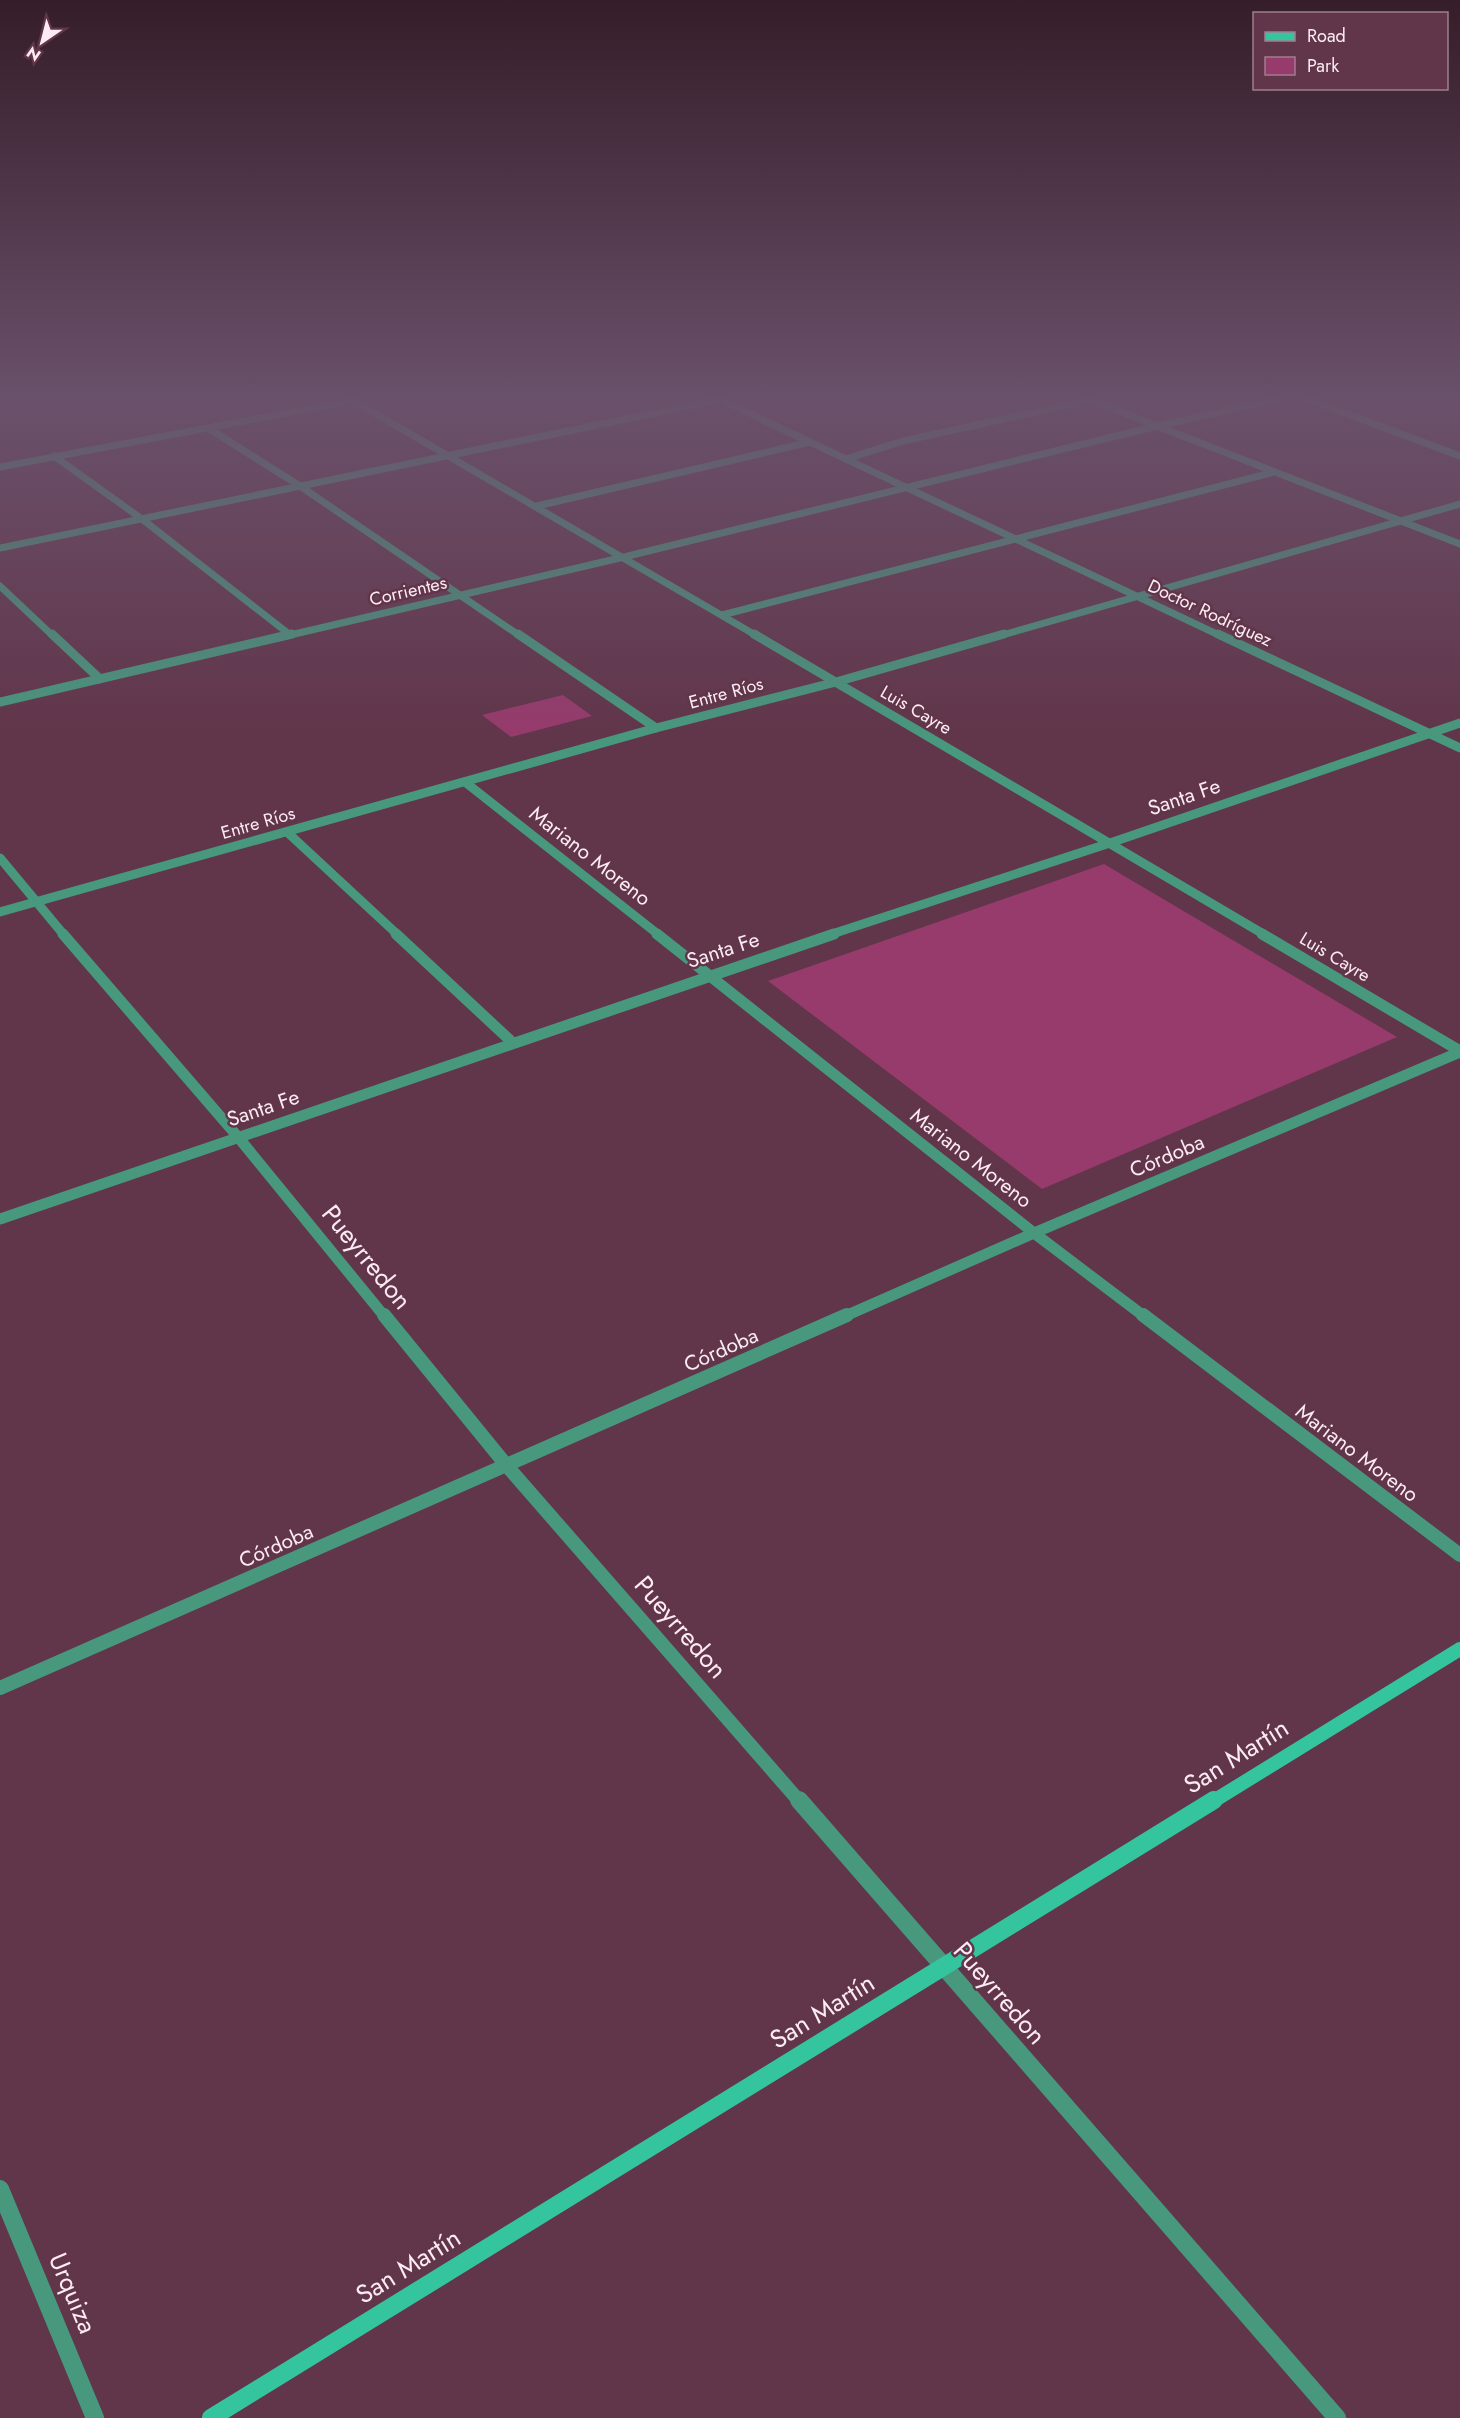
<svg xmlns="http://www.w3.org/2000/svg" width="1460" height="2418" font-family="Jost,sans-serif">
<rect width="100%" height="100%" fill="#61354a"/>
<!-- green -->
<g fill="#963b6c">
<polygon points="563,695 592,716 511,737 482,715"/>
<polygon points="1104,864 1397,1037 1042,1189 768,981"/>
</g>
<g fill="none" stroke-linecap="round" stroke-linejoin="round">
<!-- lane-far2 -->
<polyline stroke="#48987e" stroke-width="7" points="846,459 903,441 1091,400"/>
<!-- lane-far1 -->
<polyline stroke="#48987e" stroke-width="9" points="287,832 398,935"/>
<!-- lane -->
<polyline stroke="#48987e" stroke-width="11" points="396,934 513,1043"/>
<!-- street-far4 -->
<g stroke="#48987e" stroke-width="7">
<polyline points="719,399 1221,636"/>
<polyline points="1088,399 1460,544"/>
<polyline points="1308,399 1460,456"/>
<polyline points="354,401 757,636"/>
<polyline points="208,428 300,486 520,636"/>
<polyline points="54,456 142,519 289,634"/>
<polyline points="0,467 361,399"/>
<polyline points="537,506 810,442"/>
<polyline points="0,548 723,399"/>
<polyline points="0,586 53,636"/>
<polyline points="722,615 1274,472"/>
<polyline points="286,636 624,557 1157,426 1278,399"/>
<polyline points="999,636 1460,504"/>
</g>
<!-- street-far3 -->
<g stroke="#48987e" stroke-width="9">
<polyline points="52,634 100,679"/>
<polyline points="518,634 656,728"/>
<polyline points="754,634 1265,935"/>
<polyline points="1218,634 1460,748"/>
<polyline points="0,702 292,634"/>
<polyline points="465,782 659,935"/>
<polyline points="0,858 64,935"/>
<polyline points="0,912 656,728 836,682 1004,634"/>
<polyline points="829,935 1110,843 1460,723"/>
</g>
<!-- street-far2 -->
<g stroke="#48987e" stroke-width="11">
<polyline points="63,934 238,1137 385,1317"/>
<polyline points="657,934 1034,1233 1145,1317"/>
<polyline points="1262,934 1460,1051"/>
<polyline points="0,1219 834,934"/>
<polyline points="843,1317 1034,1233 1460,1052"/>
</g>
<!-- street-far1 -->
<g stroke="#48987e" stroke-width="14">
<polyline points="384,1315 507,1466 800,1802"/>
<polyline points="1143,1315 1460,1555"/>
<polyline points="0,1688 847,1315"/>
</g>
<!-- street -->
<g stroke="#48987e" stroke-width="18">
<polyline points="799,1800 1337,2418"/>
<polyline points="0,2189 95,2418"/>
</g>
<!-- secondary-far1 -->
<polyline stroke="#34c59e" stroke-width="14" points="1212,1802 1460,1649"/>
<!-- secondary -->
<polyline stroke="#34c59e" stroke-width="18" points="211,2418 1214,1800"/>
</g>
<!-- sky -->
<linearGradient id="sky" x2="0" y2="1"><stop stop-color="#351d29"/><stop offset="0.54" stop-color="#6a516b"/><stop offset="1" stop-color="#6a516b" stop-opacity="0"/></linearGradient>
<rect width="1460" height="737" fill="url(#sky)"/>
<g text-anchor="middle" dominant-baseline="central" stroke-width="5" stroke-linejoin="round" paint-order="stroke">
<!-- far-street labels -->
<g font-size="18" fill="#fcebf2" stroke="#61354a">
<text transform="translate(408 591) rotate(-13)">Corrientes</text>
<text transform="translate(1210 613) rotate(25)">Doctor Rodríguez</text>
<text transform="translate(726 693) rotate(-15)">Entre Ríos</text>
<text transform="translate(916 710) rotate(30)">Luis Cayre</text>
<text transform="translate(258 823) rotate(-16)">Entre Ríos</text>
<text transform="translate(1335 957) rotate(31)">Luis Cayre</text>
</g>
<!-- street labels -->
<g font-size="21" fill="#fcebf2" stroke="#61354a">
<text transform="translate(1184 797) rotate(-19)">Santa Fe</text>
<text transform="translate(590 856) rotate(38)">Mariano Moreno</text>
<text transform="translate(723 950) rotate(-18)">Santa Fe</text>
<text transform="translate(263 1108) rotate(-19)">Santa Fe</text>
<text transform="translate(1167 1156) rotate(-23)">Córdoba</text>
<text transform="translate(971 1158) rotate(38)">Mariano Moreno</text>
<text transform="translate(721 1350) rotate(-24)">Córdoba</text>
<text transform="translate(1357 1453) rotate(37)">Mariano Moreno</text>
<text transform="translate(276 1546) rotate(-24)">Córdoba</text>
</g>
<!-- near-street labels -->
<g font-size="26" fill="#fcebf2" stroke="#61354a">
<text transform="translate(367 1257) rotate(51)">Pueyrredon</text>
<text transform="translate(681 1627) rotate(49)">Pueyrredon</text>
<text transform="translate(1236 1756) rotate(-32)">San Martín</text>
<text transform="translate(1000 1993) rotate(49)">Pueyrredon</text>
<text transform="translate(822 2011) rotate(-32)">San Martín</text>
<text transform="translate(408 2266) rotate(-32)">San Martín</text>
<text transform="translate(73 2293) rotate(67)">Urquiza</text>
</g>
</g>
<!-- legend -->
<rect x="1253" y="12" width="195" height="78" fill="#61354a" stroke="#9f7e8d" stroke-width="1.5"/>
<rect x="1265" y="32" width="30" height="9" fill="#34c59e" stroke="#9f7e8d" stroke-width="1.5"/>
<text x="1307" y="42" font-size="18" fill="#fcebf2">Road</text>
<rect x="1265" y="57" width="30" height="18" fill="#963b6c" stroke="#9f7e8d" stroke-width="1.5"/>
<text x="1307" y="72" font-size="18" fill="#fcebf2">Park</text>
<!-- north arrow -->
<g transform="translate(42 42) rotate(215)" stroke="#61354a" stroke-width="4.5" paint-order="stroke">
<path d="M0-4.5L10 22L0 15L-10 22Z" fill="#fcebf2"/>
<text y="-9" font-size="16" font-weight="bold" text-anchor="middle" fill="#fcebf2">N</text>
</g>
</svg>
